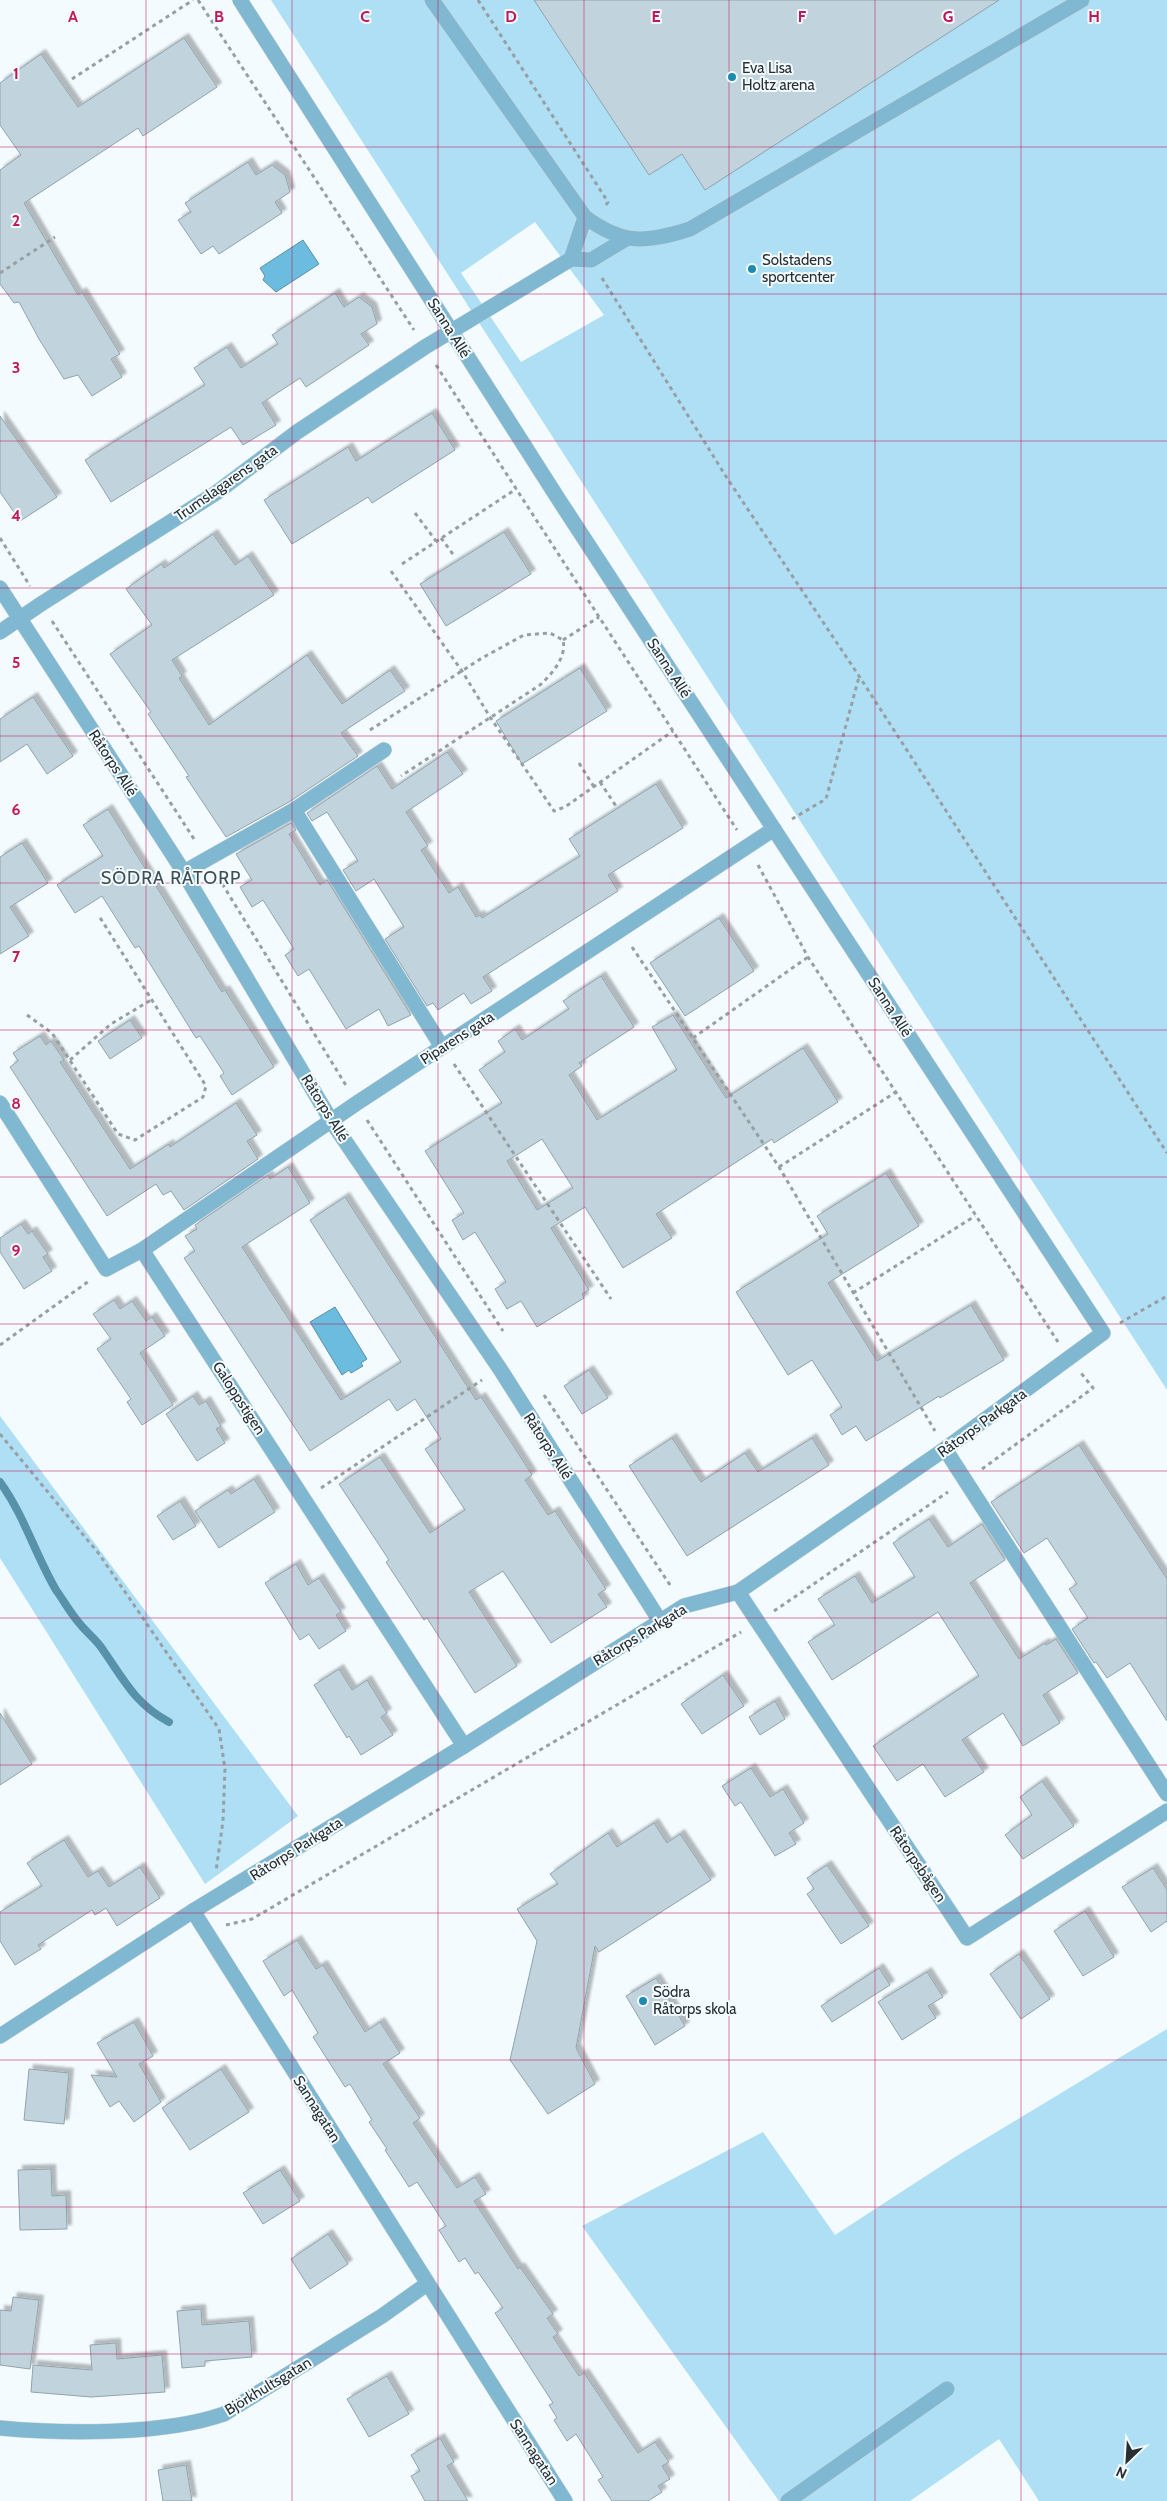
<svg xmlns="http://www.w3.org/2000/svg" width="1167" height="2501" font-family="Cabin,sans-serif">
<defs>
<filter id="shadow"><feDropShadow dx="4.5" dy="-4.5" stdDeviation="1" flood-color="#0004"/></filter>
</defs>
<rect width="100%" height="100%" fill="#f3fbff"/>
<!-- green -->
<g fill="#afdff5" fill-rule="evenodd">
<path d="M 271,0 L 1167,0 L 1167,1390 ZM 535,222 L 604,315 L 521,362 L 461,273 Z"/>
<polygon points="0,1416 298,1816 205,1884 0,1558"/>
<polygon points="1167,2029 1167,2501 1039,2501 999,2439 910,2501 779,2501 582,2226 763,2132 835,2235 955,2157"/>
</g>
<!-- water -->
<g fill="#6bbcde" stroke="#5792aa">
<polygon points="303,240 319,264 276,292 263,280 265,276 260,268"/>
<polygon points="335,1307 367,1359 361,1363 363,1366 351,1373 349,1370 342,1375 310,1322"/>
</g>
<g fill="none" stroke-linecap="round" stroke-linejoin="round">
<!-- stream -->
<path stroke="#5792aa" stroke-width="8" d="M 0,1482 C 24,1515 35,1554 56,1590 C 64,1601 71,1614 80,1624 C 87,1633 97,1640 103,1650 C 124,1680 135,1704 169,1722"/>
</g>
<!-- building -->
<g fill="#c1d4dd" stroke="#90a3ac" fill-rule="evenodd" filter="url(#shadow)">
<polygon points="534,0 999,0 705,190 682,154 649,175"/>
<polygon points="184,38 217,87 143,136 138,128 24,203 78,295 82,292 120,354 111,359 122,377 92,396 78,375 64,379 39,339 19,302 14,303 0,284 0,170 21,155 0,125 0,83 41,54 78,107"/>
<polygon points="248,162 256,175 272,165 285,175 290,192 275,202 282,213 219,254 213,246 201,254 178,220 191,212 185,203"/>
<polygon points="335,293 344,307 359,297 372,307 377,324 361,334 369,345 306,387 300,378 262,403 276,425 243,445 231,427 111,502 85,460 205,385 194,368 227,347 241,368 278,344 272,335"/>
<polygon points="432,413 455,450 372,503 368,497 292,544 264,500 348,447 356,461"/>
<polygon points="0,416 57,497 20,521 0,492"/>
<polygon points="504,532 531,574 446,626 420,584"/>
<polygon points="213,534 235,565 248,556 274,595 172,660 182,676 179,678 209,725 307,655 342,704 390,670 405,691 341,733 358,756 289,802 226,837 186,777 189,776 148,714 151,712 110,654 152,625 126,589 161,564 164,568"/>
<polygon points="580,668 607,711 522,764 496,721"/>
<polygon points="33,697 73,756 47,774 27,744 0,762 0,719"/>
<polygon points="447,752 463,774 406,812 428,846 421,850 449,893 458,887 476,917 480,915 482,918 580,856 569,839 656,784 683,828 608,875 618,891 483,977 492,991 471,1004 464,993 438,1010 433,1003 427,1006 385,939 404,927 374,879 356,891 343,870 358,861 327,812 312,821 307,813 377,766 392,789"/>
<polygon points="108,809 222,992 225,990 274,1067 232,1095 220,1076 224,1073 200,1036 196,1038 139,946 135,948 102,896 75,913 57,885 103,856 83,825"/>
<polygon points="291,823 296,830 289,834 320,885 327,880 411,1015 388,1026 379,1009 346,1029 309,969 298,976 285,955 294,949 263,900 252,907 240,887 252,880 236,854"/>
<polygon points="22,843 48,883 10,907 29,936 0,954 0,857"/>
<polygon points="719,918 754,971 685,1016 650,963"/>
<path d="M 601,976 L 634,1027 L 579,1063 L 582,1066 L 569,1075 L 597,1120 L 677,1070 L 652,1027 L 673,1015 L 726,1098 L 803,1048 L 838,1102 L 774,1143 L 772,1139 L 656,1214 L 672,1238 L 623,1268 L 585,1207 L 551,1228 L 589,1290 L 582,1294 L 584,1298 L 537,1327 L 521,1301 L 507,1309 L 495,1289 L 506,1282 L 475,1232 L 463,1240 L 452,1220 L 464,1213 L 425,1151 L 502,1103 L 479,1070 L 505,1052 L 498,1041 L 515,1029 L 522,1040 L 569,1009 L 563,1001 ZM 542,1139 L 573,1188 L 537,1210 L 507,1161 Z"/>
<polygon points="130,1020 142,1038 110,1059 98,1041"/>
<polygon points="40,1036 46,1045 51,1041 64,1060 60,1062 130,1169 169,1144 170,1147 236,1103 257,1135 247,1141 258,1159 184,1210 171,1191 163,1195 156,1184 107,1216 10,1067 18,1061 13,1053"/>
<polygon points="288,1167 310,1203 242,1247 341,1400 401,1362 310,1220 345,1197 476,1400 481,1397 511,1442 532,1475 525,1480 548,1515 555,1511 606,1589 598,1594 607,1607 551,1643 503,1571 469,1592 517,1666 475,1693 427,1618 424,1620 386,1562 389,1560 339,1484 380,1457 430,1533 465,1510 425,1449 441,1439 415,1399 397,1411 389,1399 310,1451 184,1258 195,1251 185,1236 197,1229 195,1225 268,1175 270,1179"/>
<polygon points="886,1173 919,1226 828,1283 877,1361 971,1305 1004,1360 940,1398 939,1396 866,1441 856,1426 842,1435 830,1415 842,1407 812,1360 788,1375 736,1292 828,1234 817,1216"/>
<polygon points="21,1224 28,1234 32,1231 48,1254 43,1257 52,1271 24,1289 0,1252 0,1238"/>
<polygon points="114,1300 120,1309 132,1301 146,1321 152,1317 165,1336 140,1353 173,1405 142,1425 127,1402 131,1399 97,1349 111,1339 93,1314"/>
<polygon points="589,1370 608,1398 582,1414 564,1386"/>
<polygon points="193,1396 199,1405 206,1401 221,1426 216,1429 225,1443 197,1461 166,1414"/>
<polygon points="672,1438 701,1482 745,1453 758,1472 812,1438 829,1465 687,1556 629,1466"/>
<polygon points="1079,1445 1167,1579 1167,1721 1130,1663 1107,1678 1096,1662 1094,1663 1072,1629 1088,1618 1069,1589 1077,1584 1047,1538 1024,1553 991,1502"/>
<polygon points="254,1479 275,1512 219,1548 195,1511 228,1490 231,1494"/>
<polygon points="180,1501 196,1526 173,1540 157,1516"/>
<polygon points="929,1519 948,1547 982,1524 1005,1560 970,1583 1019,1659 1045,1643 1046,1645 1056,1639 1078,1673 1043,1695 1060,1723 1023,1746 1003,1713 962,1740 984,1772 945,1797 923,1764 897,1781 873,1746 979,1676 938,1612 832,1680 808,1642 835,1625 818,1599 855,1576 872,1603 915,1577 893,1543"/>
<polygon points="296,1564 308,1585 319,1578 341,1612 336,1615 346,1631 319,1649 309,1634 300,1640 265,1583"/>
<polygon points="339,1669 352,1690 367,1680 387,1713 381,1717 393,1735 361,1755 349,1736 347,1738 314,1685"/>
<polygon points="723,1675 744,1706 702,1734 681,1704"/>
<polygon points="775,1701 785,1719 760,1735 749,1717"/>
<polygon points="0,1713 32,1764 0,1785"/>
<polygon points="751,1768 770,1797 783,1789 804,1823 789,1833 796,1844 775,1856 741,1802 735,1806 722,1786"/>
<polygon points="1042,1781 1074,1826 1023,1859 1005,1835 1032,1815 1020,1797"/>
<polygon points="654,1823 667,1843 680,1834 711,1880 599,1952 595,1946 576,2048 595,2084 548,2114 510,2060 537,1941 517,1909 558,1884 550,1874 608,1833 617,1847"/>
<polygon points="64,1840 88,1877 98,1871 109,1887 140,1867 160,1898 117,1926 106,1908 95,1915 92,1910 38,1945 41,1949 15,1965 0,1941 0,1912 42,1886 27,1863"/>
<polygon points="827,1865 869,1926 841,1944 807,1894 814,1889 807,1878"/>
<polygon points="1153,1868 1167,1890 1167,1921 1151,1932 1122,1887"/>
<polygon points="1085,1911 1114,1957 1083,1976 1054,1931"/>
<polygon points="297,1940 316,1969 323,1965 365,2032 380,2022 400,2053 383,2064 420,2118 413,2123 457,2188 475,2177 486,2194 474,2201 518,2269 520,2267 553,2314 547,2318 558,2334 553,2337 579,2376 584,2373 638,2453 655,2442 669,2462 662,2466 670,2479 658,2486 662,2492 648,2501 612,2501 598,2480 603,2477 576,2434 567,2441 554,2420 557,2418 549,2405 553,2403 495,2313 503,2308 478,2272 475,2274 465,2258 459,2262 439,2230 446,2226 417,2182 409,2187 385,2150 387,2149 369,2122 372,2120 350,2084 345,2087 313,2037 318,2033 292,1990 284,1996 263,1961"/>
<polygon points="1019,1954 1050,1999 1021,2019 990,1974"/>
<polygon points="879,1968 890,1985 832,2022 821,2006"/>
<polygon points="927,1972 943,1997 928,2006 936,2018 902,2040 878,2002"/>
<polygon points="656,1978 685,2026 655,2045 626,1996"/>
<polygon points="134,2022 153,2056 139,2064 161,2102 134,2122 119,2101 110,2107 91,2075 117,2077 97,2043"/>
<polygon points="29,2069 69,2073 64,2124 24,2120"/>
<polygon points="221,2069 249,2112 190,2150 162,2108"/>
<polygon points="51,2169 52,2196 66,2195 67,2229 20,2230 18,2170"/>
<polygon points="280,2170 300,2201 263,2224 243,2193"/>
<polygon points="328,2234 348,2264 310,2289 291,2259"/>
<polygon points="13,2297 39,2300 30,2369 0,2365 0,2310 11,2311"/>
<polygon points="201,2309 202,2325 249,2321 252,2357 205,2361 205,2366 182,2368 177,2311"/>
<polygon points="116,2343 117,2359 162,2355 165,2392 91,2397 31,2392 33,2365 92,2370 90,2345"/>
<polygon points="387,2376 409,2414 369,2437 347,2399"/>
<polygon points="440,2438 454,2462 447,2466 468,2501 425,2501 411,2476 420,2471 411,2455"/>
<polygon points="186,2465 192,2501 163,2501 158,2470"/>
</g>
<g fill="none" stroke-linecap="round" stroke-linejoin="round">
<!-- minor casing -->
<g stroke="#ced6da" stroke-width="16">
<g id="minor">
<path d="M 585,217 C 623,245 646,243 690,229 L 1082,0"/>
<polyline points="571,259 591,260 626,239"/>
<polyline points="0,588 178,863 332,1122 500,1369 660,1621"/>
<polyline points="0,632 41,604 216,493 297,432 425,347 571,259 585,217 432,0"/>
<polyline points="294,810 384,750"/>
<polyline points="184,872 294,810 442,1047"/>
<polyline points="0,1103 106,1269 142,1250 464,1746"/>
<polyline points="142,1250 357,1103 774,829"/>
<polyline points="945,1449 1167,1794"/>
<polyline points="738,1592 967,1938 1167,1811"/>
<polyline points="193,1911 565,2501"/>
<polyline points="0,2036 193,1911 464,1746 684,1606 738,1592 945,1449 1103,1333 559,500 240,0"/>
<path d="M 0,2428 C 64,2434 164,2435 224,2414 L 382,2316 L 427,2284"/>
<polyline points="788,2501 947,2389"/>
</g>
</g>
<!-- path -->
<g stroke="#979fa3" stroke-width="3" stroke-dasharray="4 4" stroke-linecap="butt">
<polyline points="198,0 414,330"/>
<polyline points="478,0 608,202 606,205"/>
<polyline points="72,79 193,0"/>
<polyline points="0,273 55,237"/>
<polyline points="602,278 727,478 859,676 1167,1153"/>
<polyline points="436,365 737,830"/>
<polyline points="415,513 436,541"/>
<polyline points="0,538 30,586"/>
<polyline points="441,538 455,557"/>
<polyline points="402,564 516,489"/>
<polyline points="391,571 462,671 490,717 554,811 565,807 673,731"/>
<polyline points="52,621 196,842"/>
<polyline points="563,640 599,617"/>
<path d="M 370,730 L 482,658 L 524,635 L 550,633 L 563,640 C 567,657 552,674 540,685 L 401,776"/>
<polyline points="579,763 594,787"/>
<polyline points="600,782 616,806"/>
<polyline points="792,819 826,799 859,677"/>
<polyline points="758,865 808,957 1058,1342"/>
<polyline points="218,877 347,1087"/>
<polyline points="632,947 779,1167 935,1431"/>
<polyline points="27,1015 52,1033 118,1134 135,1140 203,1097 206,1086 99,916"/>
<polyline points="693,1038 808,957"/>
<polyline points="70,1060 111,1024 151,1000"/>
<polyline points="454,1064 611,1299"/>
<polyline points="367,1120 503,1331"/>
<polyline points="779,1167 896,1092"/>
<polyline points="853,1293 975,1216"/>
<polyline points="1120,1323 1167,1296"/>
<polyline points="0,1345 89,1281"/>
<polyline points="544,1395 672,1588"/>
<polyline points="0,1434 99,1554 219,1729 225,1769 223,1821 216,1871"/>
<polyline points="982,1469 1093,1388 1081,1373"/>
<polyline points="321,1488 482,1380"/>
<polyline points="774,1611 948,1492"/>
<polyline points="226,1925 252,1919 741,1632"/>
</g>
<!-- minor -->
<use href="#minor" stroke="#80b8d1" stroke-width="15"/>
</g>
<!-- grid -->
<path fill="none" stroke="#c2185b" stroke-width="1" stroke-opacity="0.55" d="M 146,0 L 146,2501M 292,0 L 292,2501M 438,0 L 438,2501M 584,0 L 584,2501M 729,0 L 729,2501M 875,0 L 875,2501M 1021,0 L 1021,2501M 0,147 L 1167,147M 0,294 L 1167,294M 0,441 L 1167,441M 0,588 L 1167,588M 0,736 L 1167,736M 0,883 L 1167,883M 0,1030 L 1167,1030M 0,1177 L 1167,1177M 0,1324 L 1167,1324M 0,1471 L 1167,1471M 0,1618 L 1167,1618M 0,1765 L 1167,1765M 0,1913 L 1167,1913M 0,2060 L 1167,2060M 0,2207 L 1167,2207M 0,2354 L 1167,2354"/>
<!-- markers -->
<g fill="#1c89b0" stroke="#f3fbff" stroke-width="2">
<circle cx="732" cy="77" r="5"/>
<circle cx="752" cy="269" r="5"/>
<circle cx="643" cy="2001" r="5"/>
</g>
<g text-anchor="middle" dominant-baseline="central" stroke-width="4" stroke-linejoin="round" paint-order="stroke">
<!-- poi labels -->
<g font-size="15" fill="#272f32" stroke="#f3fbff" text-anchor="start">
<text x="742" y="68">Eva Lisa<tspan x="742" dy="17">Holtz arena</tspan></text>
<text x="762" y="260">Solstadens<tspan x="762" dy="17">sportcenter</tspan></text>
<text x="653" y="1992">Södra<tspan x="653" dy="17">Råtorps skola</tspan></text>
</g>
<!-- street labels -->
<g font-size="15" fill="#272f32" stroke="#f3fbff">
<text transform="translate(449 328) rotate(58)">Sanna Allé</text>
<text transform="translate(226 483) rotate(-35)">Trumslagarens gata</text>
<text transform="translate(669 668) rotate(57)">Sanna Allé</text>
<text transform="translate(113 763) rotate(57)">Råtorps Allé</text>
<text transform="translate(890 1007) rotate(57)">Sanna Allé</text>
<text transform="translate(457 1038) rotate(-33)">Piparens gata</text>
<text transform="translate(325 1108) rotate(58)">Råtorps Allé</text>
<text transform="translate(239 1398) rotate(57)">Galoppstigen</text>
<text transform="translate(982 1423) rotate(-36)">Råtorps Parkgata</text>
<text transform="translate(548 1446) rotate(57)">Råtorps Allé</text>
<text transform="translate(640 1635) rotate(-31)">Råtorps Parkgata</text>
<text transform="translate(296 1849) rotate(-32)">Råtorps Parkgata</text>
<text transform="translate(918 1864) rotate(56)">Råtorpsbågen</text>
<text transform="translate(317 2109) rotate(58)">Sannagatan</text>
<text transform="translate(268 2386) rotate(-31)">Björkhultsgatan</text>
<text transform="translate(534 2452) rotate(57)">Sannagatan</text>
</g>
<!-- quarter labels -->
<g font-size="18" letter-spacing="1" fill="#3d4e55" stroke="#f3fbff">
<text x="171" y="878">SÖDRA RÅTORP</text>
</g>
</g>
<g font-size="16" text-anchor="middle" font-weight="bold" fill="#c2185b" stroke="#f3fbff" stroke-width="4" stroke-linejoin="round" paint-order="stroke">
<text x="73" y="22">A</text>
<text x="219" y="22">B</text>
<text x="365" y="22">C</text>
<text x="511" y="22">D</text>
<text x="656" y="22">E</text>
<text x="802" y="22">F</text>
<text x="948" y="22">G</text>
<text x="1094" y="22">H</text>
<text x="16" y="79">1</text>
<text x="16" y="226">2</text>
<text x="16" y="373">3</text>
<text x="16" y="521">4</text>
<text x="16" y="668">5</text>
<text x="16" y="815">6</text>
<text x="16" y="962">7</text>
<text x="16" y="1109">8</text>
<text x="16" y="1256">9</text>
</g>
<!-- north arrow -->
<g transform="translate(1127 2461) rotate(205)" stroke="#f3fbff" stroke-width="4" paint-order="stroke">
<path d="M0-4L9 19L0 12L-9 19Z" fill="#272f32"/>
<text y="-8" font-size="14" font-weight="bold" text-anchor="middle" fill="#272f32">N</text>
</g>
</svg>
